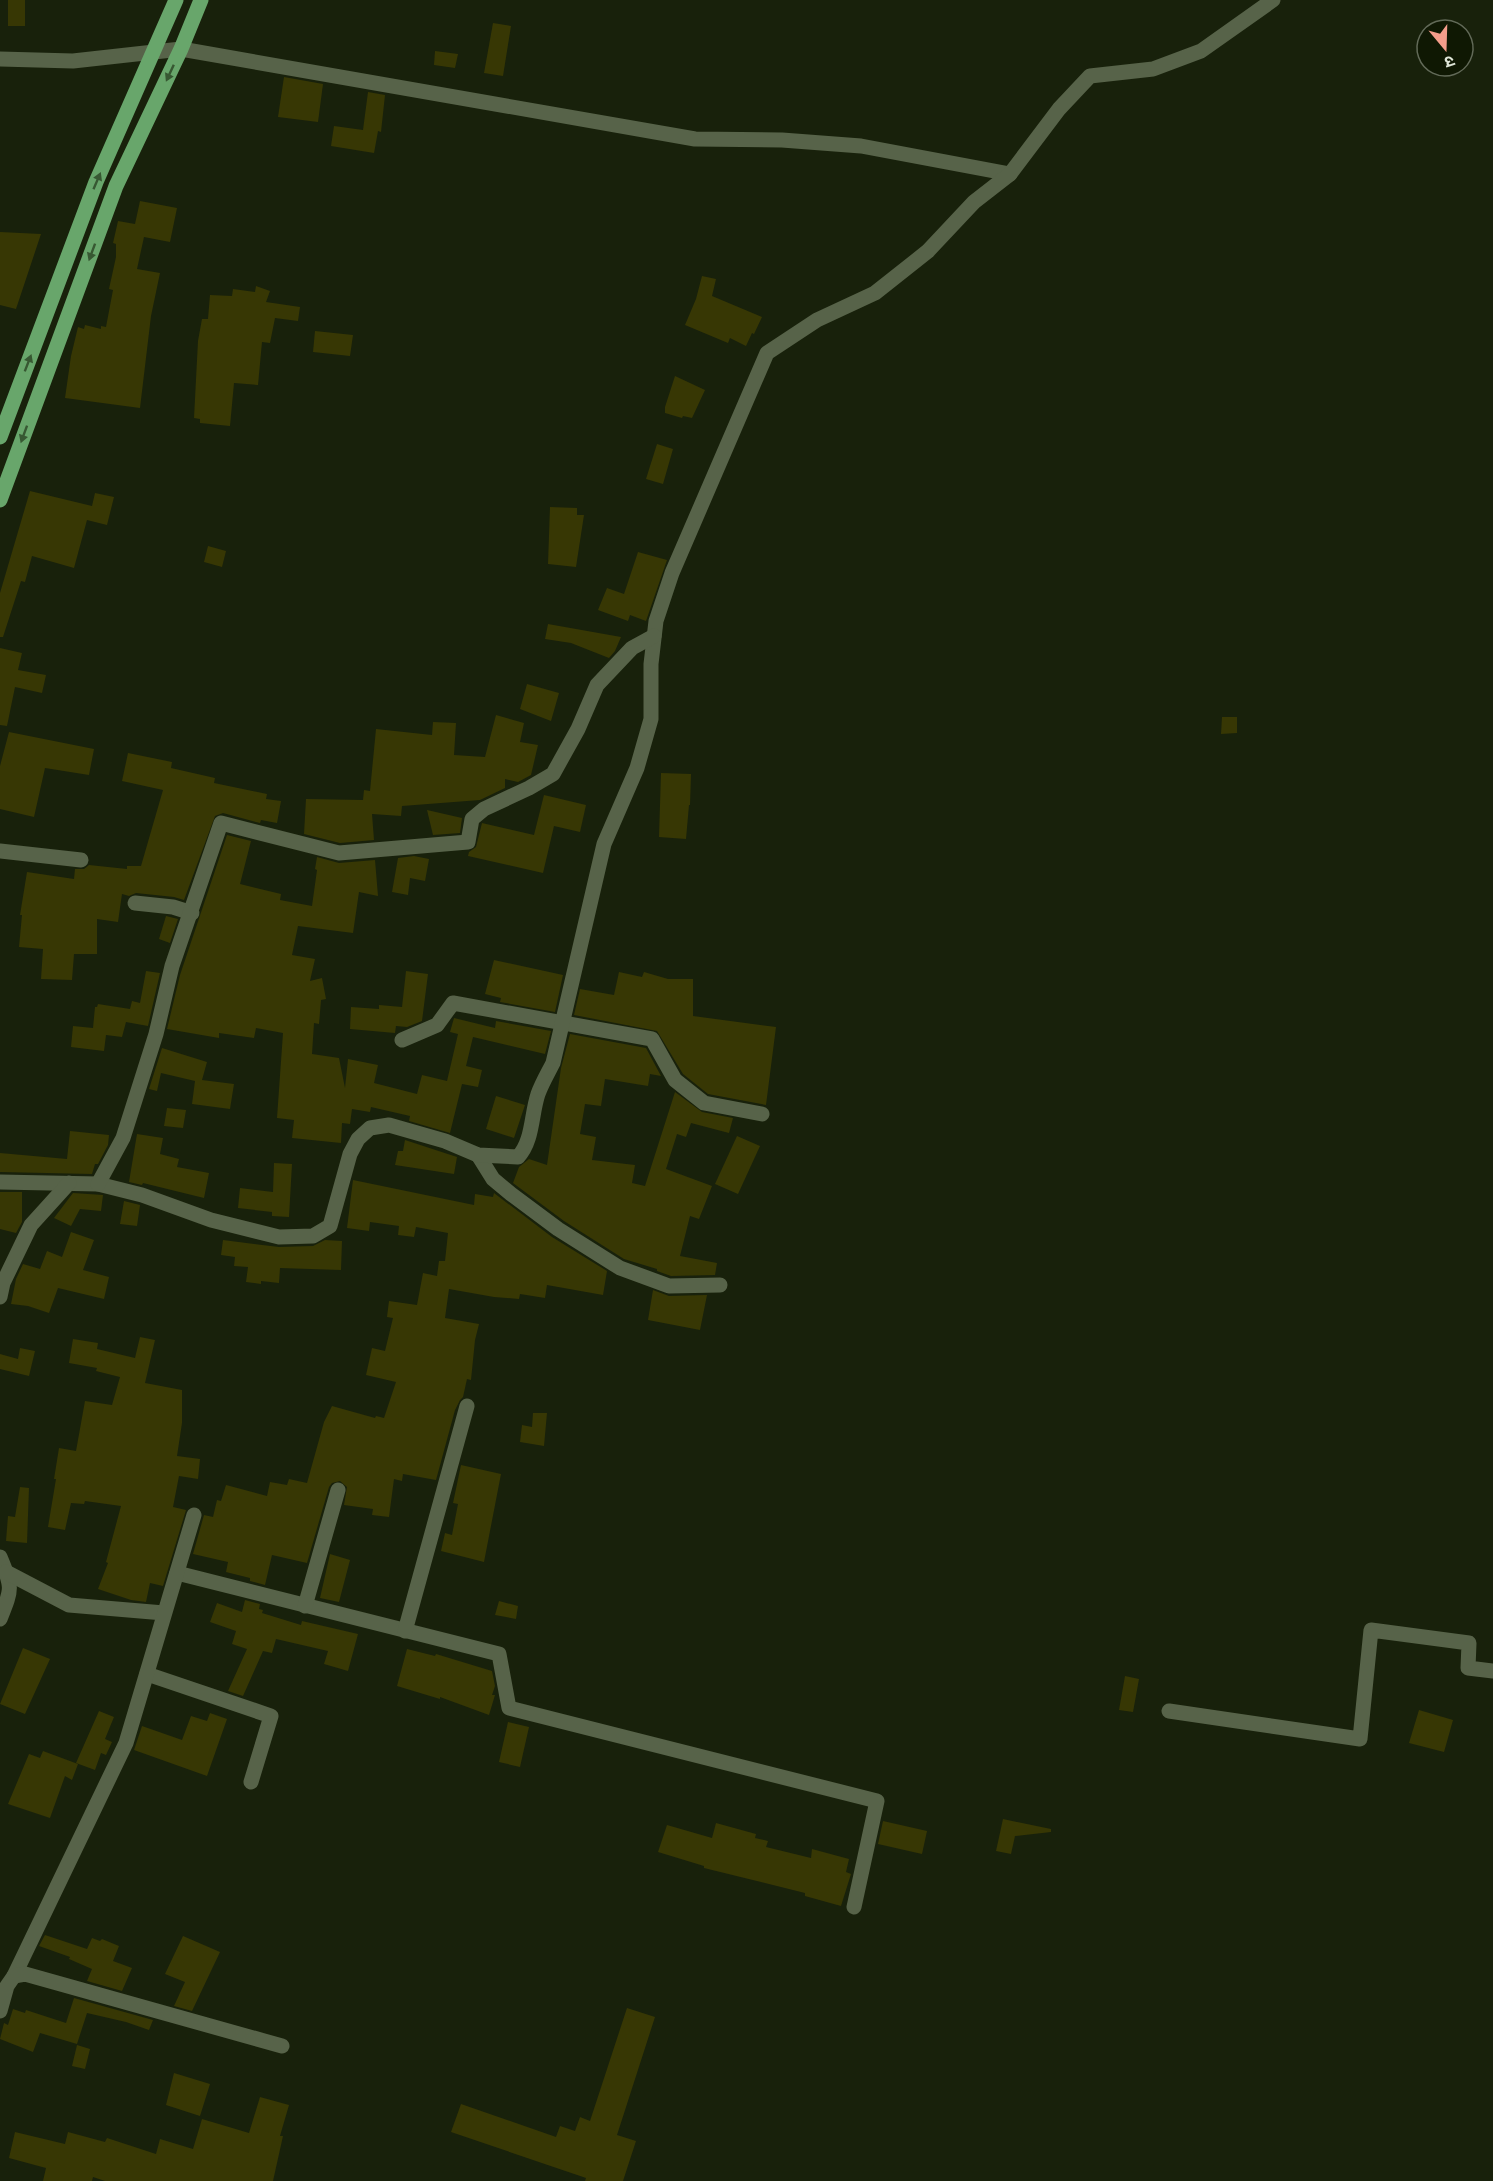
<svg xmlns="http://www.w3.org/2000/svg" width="1493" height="2181" font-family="'Golos Text','Noto Sans Devanagari',sans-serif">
<rect width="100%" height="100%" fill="#18210b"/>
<!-- building -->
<g fill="#373704">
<rect x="8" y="0" width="17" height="26"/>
<polygon points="493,23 511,26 503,76 484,73"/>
<polygon points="435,51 458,54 455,68 434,65"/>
<polygon points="284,77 323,84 318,122 278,117"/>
<polygon points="368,92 385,95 381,132 378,131 374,153 331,146 334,126 363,130"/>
<polygon points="140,201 177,208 170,242 144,237 137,269 160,273 151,316 140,408 65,398 71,356 78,327 84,329 85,325 101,329 101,326 106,327 113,290 109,289 116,257 116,244 113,243 118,221 135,224"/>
<polygon points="0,232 41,234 16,309 0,305"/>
<polygon points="702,276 716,279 712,296 762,317 754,334 752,333 746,346 730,338 728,343 685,325 696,299"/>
<polygon points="256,286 270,291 266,302 300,307 298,321 275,318 270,343 262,342 258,385 234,383 230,426 200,423 200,419 194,418 198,341 202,319 208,319 210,295 232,296 233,289 255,292"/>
<polygon points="315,331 353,335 350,356 313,352"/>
<polygon points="675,376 705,390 692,418 683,416 682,418 665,413 665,407"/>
<polygon points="657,444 673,449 663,484 646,479"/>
<polygon points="30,491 92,506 95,493 114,497 107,525 87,520 74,568 32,556 25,582 21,581 3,637 0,637 0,593"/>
<polygon points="550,507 577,508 577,515 584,515 576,567 548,564"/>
<polygon points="208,546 226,551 222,567 204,562"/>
<polygon points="638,552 667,560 646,621 630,615 628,621 598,610 607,588 624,594"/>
<polygon points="548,624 621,637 615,651 609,658 571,643 545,639"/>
<polygon points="0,648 22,653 18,670 46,675 42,693 15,687 7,726 0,725"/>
<polygon points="527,684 559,693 551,721 520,709"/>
<polygon points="496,715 524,723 520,742 538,745 531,775 518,782 505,779 505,788 480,800 402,806 401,816 372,814 374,840 340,843 304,834 306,799 363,800 364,790 370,791 376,729 432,735 433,722 456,723 454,755 485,757"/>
<polygon points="1222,717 1237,717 1237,733 1221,734"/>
<polygon points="9,732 94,749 89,775 45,768 34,817 0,809 0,766"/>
<polygon points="128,753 172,762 171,768 215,778 214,783 267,794 266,799 281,801 277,823 261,820 260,823 223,813 215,816 184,900 174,897 136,893 129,896 122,894 118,922 97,919 97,954 74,954 72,980 41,979 43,949 19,947 22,915 20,915 27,872 74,879 75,869 84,869 89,865 127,869 127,866 141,866 163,790 122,781"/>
<polygon points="661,773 691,774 690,805 689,805 686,839 659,837"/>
<polygon points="544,795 586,805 580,832 554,826 543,873 468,856 469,852 476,847 482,823 534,835"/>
<polygon points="427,810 462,818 460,833 433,835"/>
<polygon points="227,835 251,841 240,884 281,894 280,900 312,906 317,870 315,869 317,857 339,863 375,860 378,896 359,892 353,933 298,926 292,955 315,959 310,981 322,978 326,999 321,1000 319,1024 314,1023 312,1054 339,1058 345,1088 348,1059 378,1065 374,1083 417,1094 422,1075 447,1081 458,1034 450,1032 454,1018 495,1028 496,1021 551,1031 545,1054 473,1037 466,1066 482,1070 478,1087 462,1084 450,1133 409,1121 410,1116 371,1107 370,1112 352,1109 350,1124 342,1123 341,1143 292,1138 294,1120 277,1118 283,1033 256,1028 254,1038 219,1033 219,1038 167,1029 180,975"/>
<polygon points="414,856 429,859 425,881 410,878 408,895 392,892 398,858"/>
<polygon points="166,916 178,919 170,943 159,939"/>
<polygon points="494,960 563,975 555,1012 500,1002 501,998 485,994"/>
<polygon points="146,971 160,973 148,1026 126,1022 122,1037 106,1035 104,1051 71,1047 73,1026 93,1028 95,1007 97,1007 98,1004 130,1009 132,1001 140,1003"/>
<polygon points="406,971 428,974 422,1021 407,1027 396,1026 395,1033 350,1029 351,1007 379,1009 379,1005 402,1007"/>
<polygon points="619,972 642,977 644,972 668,979 693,979 693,1016 776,1027 766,1105 708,1094 683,1074 657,1031 574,1015 580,989 614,995"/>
<polygon points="570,1034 646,1048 661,1076 650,1074 648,1086 605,1079 601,1106 585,1104 580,1134 596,1137 592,1160 635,1165 632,1183 645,1186 675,1092 702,1112 733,1118 729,1133 691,1123 686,1137 677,1134 666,1169 712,1186 699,1219 690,1216 680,1256 717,1263 715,1275 671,1276 657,1271 657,1269 624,1259 564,1221 513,1183 519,1167 529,1159 547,1165 561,1068"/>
<polygon points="162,1048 207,1062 202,1080 234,1084 230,1109 192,1104 195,1081 161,1073 157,1091 149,1089"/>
<polygon points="496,1096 525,1105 514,1138 486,1129"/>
<polygon points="167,1108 186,1110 183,1128 164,1126"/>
<polygon points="70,1131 109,1135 108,1145 98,1164 95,1164 92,1174 0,1172 0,1153 67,1159"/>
<polygon points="137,1134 163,1138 160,1154 179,1159 177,1167 209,1173 204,1198 143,1183 142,1185 129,1182"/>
<polygon points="737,1136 760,1146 738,1194 715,1184"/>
<polygon points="405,1140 457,1157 454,1174 395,1165 398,1151 403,1151"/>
<polygon points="274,1163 292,1164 289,1217 272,1216 272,1212 238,1208 240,1188 273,1192"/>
<polygon points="353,1180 474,1205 475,1194 493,1197 494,1193 552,1237 607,1271 603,1295 547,1285 545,1298 520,1294 519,1299 494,1297 449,1289 445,1318 479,1324 475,1340 471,1380 467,1379 463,1397 460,1400 455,1410 436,1480 403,1474 402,1481 394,1479 389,1517 372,1515 373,1509 344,1505 347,1487 340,1481 332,1483 329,1487 307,1563 272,1555 265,1585 250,1581 250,1578 226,1572 228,1562 193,1554 204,1515 213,1517 217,1500 221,1501 226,1485 267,1496 270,1482 287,1485 289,1479 307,1483 324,1422 332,1406 375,1418 376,1416 384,1418 396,1382 366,1375 372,1348 385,1351 393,1318 387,1317 389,1301 417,1305 423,1273 437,1276 439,1261 445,1261 448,1233 416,1227 414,1237 398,1235 399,1226 370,1222 369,1231 347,1228"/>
<polygon points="0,1192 22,1192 22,1222 16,1233 0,1229"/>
<polygon points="73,1193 103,1195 101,1211 80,1209 71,1226 54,1218"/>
<polygon points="124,1201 140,1205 137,1226 120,1224"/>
<polygon points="71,1232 94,1240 83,1270 109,1277 104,1299 58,1288 49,1313 28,1306 11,1304 16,1279 23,1264 40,1269 47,1251 62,1257"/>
<polygon points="223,1240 279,1247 313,1246 325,1240 342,1241 341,1270 280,1268 279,1283 261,1281 261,1284 246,1282 248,1267 234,1266 235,1257 221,1255"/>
<polygon points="653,1290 669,1296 707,1295 700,1330 648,1320"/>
<polygon points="140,1337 155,1340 145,1383 182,1390 182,1423 177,1456 200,1459 198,1479 179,1476 173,1507 186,1510 163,1586 150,1583 146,1602 131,1600 98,1589 108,1563 106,1562 121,1506 85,1501 84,1504 71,1503 65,1530 48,1527 56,1479 54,1479 59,1448 76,1451 85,1401 112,1405 120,1377 96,1371 97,1368 69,1363 73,1339 98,1343 97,1349 135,1358"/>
<polygon points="20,1348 35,1351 29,1376 0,1369 0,1354 18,1359"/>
<polygon points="533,1413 547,1413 544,1446 520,1442 522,1425 532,1427"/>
<polygon points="461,1465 501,1474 484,1562 441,1551 445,1533 452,1535 458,1504 453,1503"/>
<polygon points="20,1487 29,1488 27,1543 6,1541 8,1516 15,1517"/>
<polygon points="330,1554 350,1560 339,1602 320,1598"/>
<polygon points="245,1600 260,1604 259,1609 263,1610 262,1613 301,1625 302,1621 358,1634 348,1671 324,1664 328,1651 276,1639 272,1653 263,1651 243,1696 228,1691 247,1649 232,1644 236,1631 210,1622 217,1603 242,1612"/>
<polygon points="499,1601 518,1606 516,1619 495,1615"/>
<polygon points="23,1648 50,1659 25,1714 0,1704"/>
<polygon points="407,1649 435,1656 436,1654 492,1671 495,1686 492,1695 495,1695 489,1715 440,1697 440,1699 397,1686"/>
<polygon points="1125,1676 1139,1679 1133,1712 1119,1710"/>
<polygon points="1419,1710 1453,1720 1444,1752 1409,1743"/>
<polygon points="99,1711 114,1717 105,1739 112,1742 106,1755 101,1753 95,1770 76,1763"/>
<polygon points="210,1713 227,1719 207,1776 134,1750 142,1726 182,1740 191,1716 207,1721"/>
<polygon points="508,1722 529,1727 520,1767 499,1762"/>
<polygon points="43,1751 78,1764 72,1780 65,1776 50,1818 8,1804 29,1754 40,1758"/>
<polygon points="1003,1819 1051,1829 1051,1832 1015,1836 1011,1854 996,1851"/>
<polygon points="883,1821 927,1831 922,1854 878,1844"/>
<polygon points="716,1823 756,1834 755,1838 768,1841 766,1847 811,1858 812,1849 849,1859 846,1872 851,1874 841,1906 805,1896 805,1893 704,1868 704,1866 658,1852 667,1825 712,1838"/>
<polygon points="45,1935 87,1949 92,1938 100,1941 102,1939 119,1946 113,1961 132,1968 122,1991 87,1981 92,1969 69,1959 70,1957 39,1946"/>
<polygon points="183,1936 220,1952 192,2011 174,2006 185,1982 165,1974"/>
<polygon points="74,1998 153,2020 149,2030 126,2022 87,2013 77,2044 40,2033 33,2052 0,2039 4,2023 8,2025 13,2009 25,2013 26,2010 66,2023"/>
<polygon points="627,2008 655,2017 617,2135 636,2141 623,2181 585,2181 586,2178 451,2132 461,2104 556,2137 560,2126 575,2131 580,2117 590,2121"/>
<polygon points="77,2045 90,2049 85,2069 72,2066"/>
<polygon points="174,2073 210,2084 200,2116 166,2105"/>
<polygon points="260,2097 289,2105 280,2136 283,2136 273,2181 105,2181 93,2177 92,2181 43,2181 46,2168 9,2158 15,2132 65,2144 68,2132 105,2142 107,2138 156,2154 160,2139 193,2149 202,2119 249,2133"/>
</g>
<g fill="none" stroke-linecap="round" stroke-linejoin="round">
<!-- minor -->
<g stroke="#576349" stroke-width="15">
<polyline points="0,59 73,61 181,49 695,139 782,140 861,146 1010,174"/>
<polyline points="0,851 81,860"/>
<polyline points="135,903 173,907 192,913"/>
<polyline points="402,1040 437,1025 453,1003 652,1039 675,1080 704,1103 762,1114"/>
<polyline points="478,1155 493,1179 511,1194 558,1229 620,1268 669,1286 720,1285"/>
<path d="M 0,1182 L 98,1184 L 142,1195 L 211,1220 L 279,1237 L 313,1236 L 330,1226 L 350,1154 L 358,1139 L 370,1128 L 389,1125 L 445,1141 L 478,1155 L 518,1157 C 533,1141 531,1115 538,1094 C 542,1083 548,1073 553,1063 L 604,844 L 637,768 L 651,719 L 651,664 L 656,621 L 672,573 L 767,353 L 817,320 L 875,293 L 928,251 L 974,202 L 1010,174 L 1059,109 L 1090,76 L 1153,69 L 1201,51 L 1273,0"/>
<polyline points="98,1184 123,1138 156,1034 172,966 221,823 339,853 468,842 472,819 484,809 529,788 553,774 578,729 597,685 632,648 654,636"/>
<polyline points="0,1297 3,1283 31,1225 69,1183"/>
<path d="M 0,1557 C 13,1588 12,1589 0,1619"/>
<polyline points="6,1572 69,1605 164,1613"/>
<polyline points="177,1573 499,1654 509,1708 877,1801 854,1907"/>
<polyline points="305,1606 338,1490"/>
<polyline points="405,1631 467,1406"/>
<polyline points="147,1674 271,1716 251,1782"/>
<polyline points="1169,1711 1360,1739 1371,1630 1469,1643 1468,1668 1493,1671"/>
<polyline points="14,1976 126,1743 194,1515"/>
<polyline points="0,2011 7,1986 14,1976 25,1974 282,2046"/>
</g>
<!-- major -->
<g stroke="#68a66b" stroke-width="15">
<polyline points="0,437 96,182 176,0"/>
<polyline points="0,500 116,186 181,49 201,0"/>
</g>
</g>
<!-- one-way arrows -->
<defs><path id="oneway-solid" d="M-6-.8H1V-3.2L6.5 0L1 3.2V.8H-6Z" transform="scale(1.5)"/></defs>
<g fill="#375832">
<use href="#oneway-solid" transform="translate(170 73) rotate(115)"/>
<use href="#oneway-solid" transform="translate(97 181) rotate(-67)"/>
<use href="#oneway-solid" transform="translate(92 252) rotate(110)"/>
<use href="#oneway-solid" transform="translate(28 363) rotate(-69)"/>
<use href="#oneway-solid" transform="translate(24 434) rotate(110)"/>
</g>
<!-- north arrow -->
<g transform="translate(1445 48) rotate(161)"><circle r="28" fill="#0f1803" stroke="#626a58" stroke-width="1.5"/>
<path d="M0-4.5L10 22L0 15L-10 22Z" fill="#f49d8b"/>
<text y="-9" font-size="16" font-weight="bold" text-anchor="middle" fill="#dfe6d8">उ</text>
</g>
</svg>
